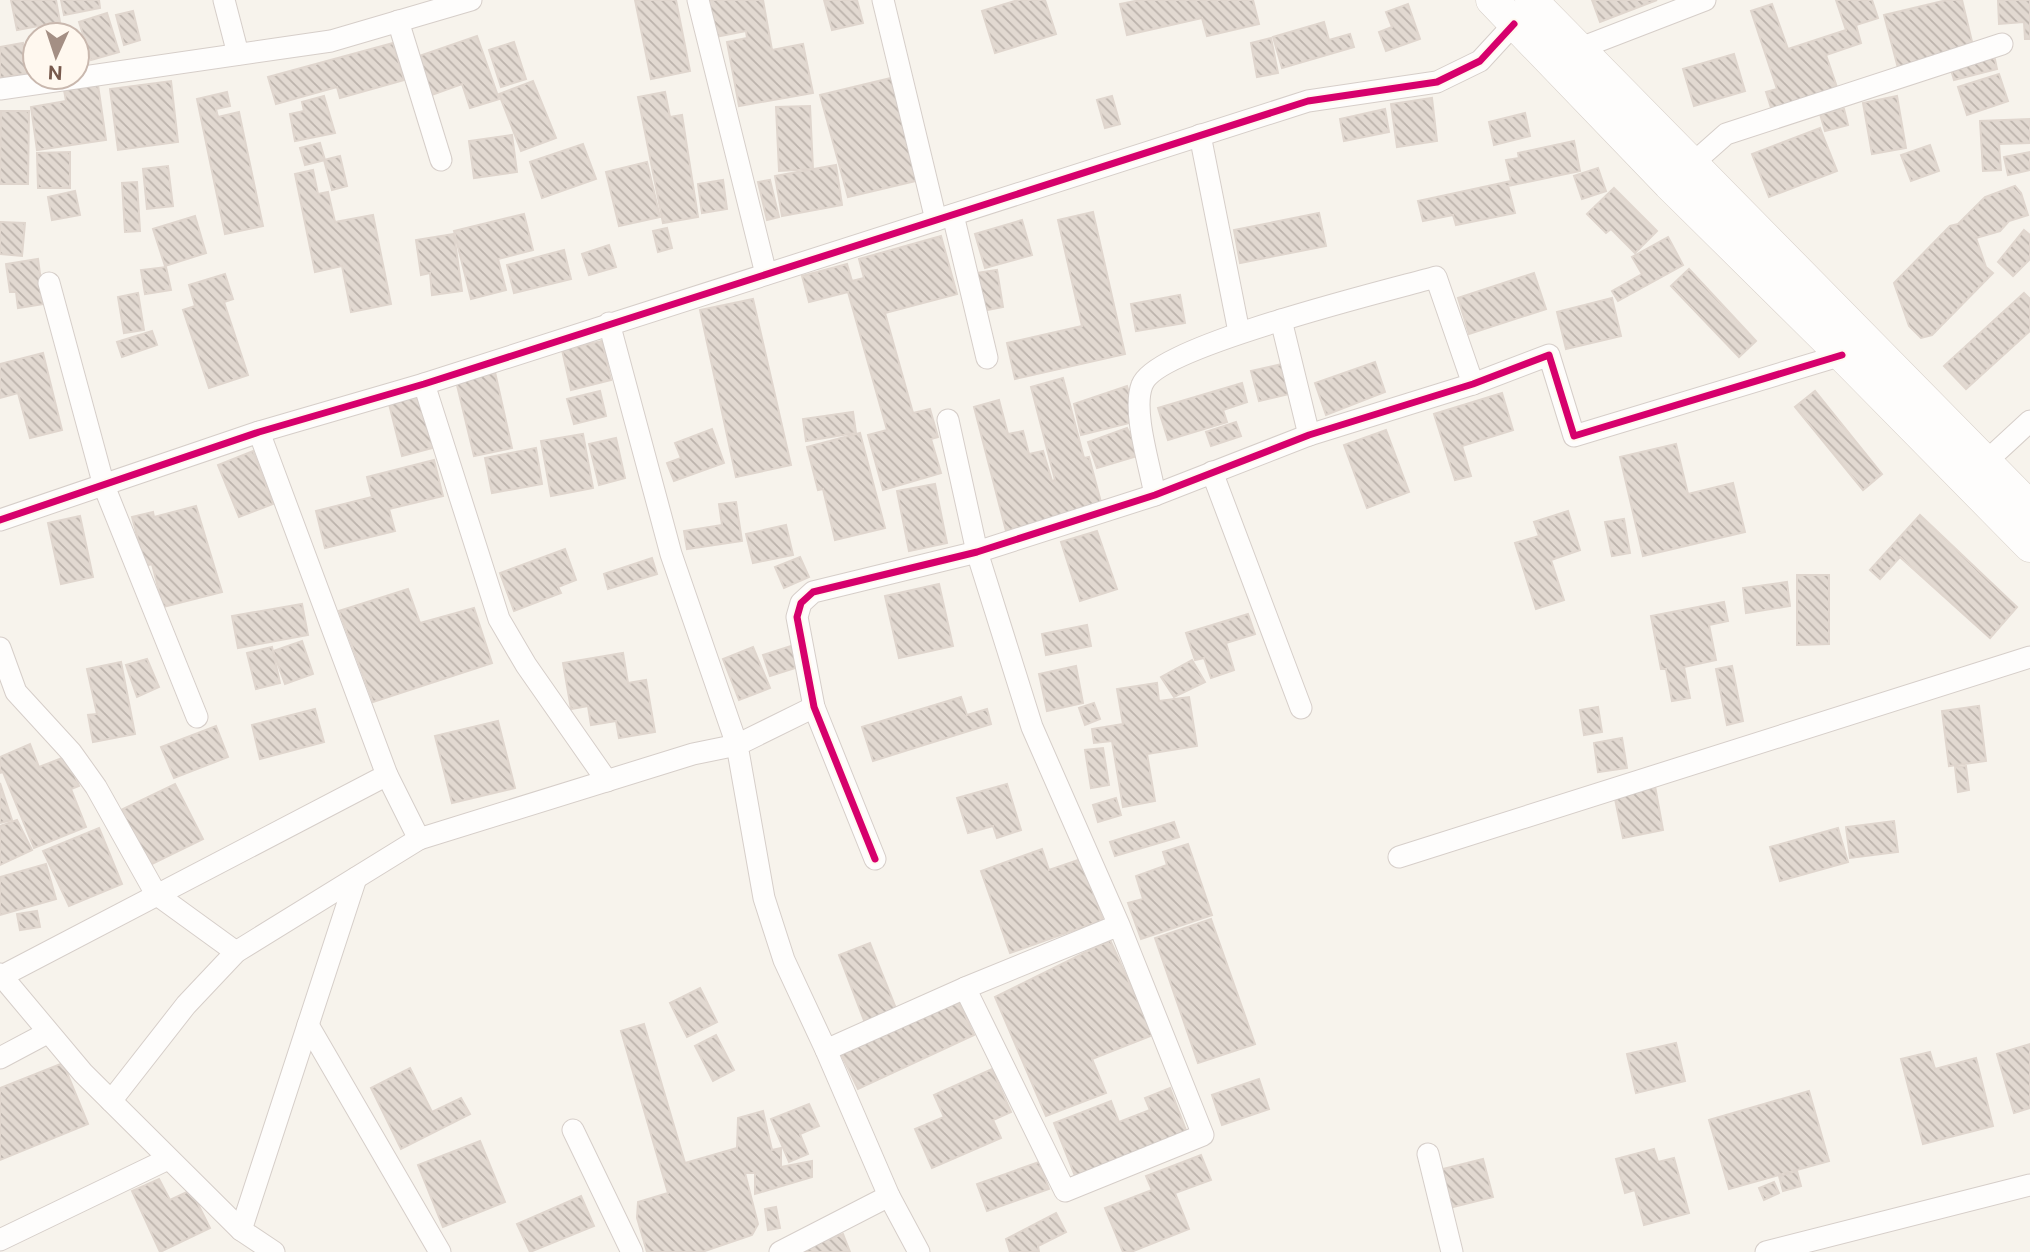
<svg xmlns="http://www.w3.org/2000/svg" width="2030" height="1252" font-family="'Public Sans',sans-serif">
<defs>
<pattern id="building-back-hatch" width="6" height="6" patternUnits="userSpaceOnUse" patternTransform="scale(1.75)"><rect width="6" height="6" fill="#e2d9d1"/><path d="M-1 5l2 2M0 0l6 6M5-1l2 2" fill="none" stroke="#bcb3ac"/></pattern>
</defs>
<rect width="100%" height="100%" fill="#f7f3ec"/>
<!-- building -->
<g fill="url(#building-back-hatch)" stroke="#e0d6ce" stroke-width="2">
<polygon points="11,0 56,0 60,22 17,30"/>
<polygon points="61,0 99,0 100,8 64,15"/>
<polygon points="635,0 676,0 690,71 651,79"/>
<polygon points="703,0 763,0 772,50 803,44 813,93 739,106 727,42 747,38 746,31 710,38"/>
<polygon points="824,0 857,0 863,23 832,30"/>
<polygon points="1018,0 1045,0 1056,34 995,53 982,11"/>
<polygon points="1140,0 1253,0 1259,24 1207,36 1202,18 1127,35 1120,4"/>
<polygon points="1592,0 1657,0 1600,22"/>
<polygon points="1836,0 1872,0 1878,18 1856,25 1861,43 1826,55 1839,93 1773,114 1766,92 1777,89 1751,11 1772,4 1788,49 1846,30"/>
<polygon points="1947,0 1962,0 1974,50 1898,68 1884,15"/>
<polygon points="1998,0 2030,0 2030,39 2025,39 2024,22 1999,24"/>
<polygon points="1408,4 1420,39 1386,51 1379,32 1392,27 1386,12"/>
<polygon points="133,11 140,40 124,45 116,15"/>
<polygon points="107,13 119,52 91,60 79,22"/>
<polygon points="1324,22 1329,40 1350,34 1354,47 1282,68 1273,37"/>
<polygon points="477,36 499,99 470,108 462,84 429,96 416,57"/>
<polygon points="1271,38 1278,73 1257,77 1251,43"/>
<polygon points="514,42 526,79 501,87 489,50"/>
<polygon points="23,43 28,73 0,78 0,47"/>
<polygon points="393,43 404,80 340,98 337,87 276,104 268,77"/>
<polygon points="1734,54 1745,91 1694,106 1683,69"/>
<polygon points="1994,55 1997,69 1954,80 1950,66"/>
<polygon points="1999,74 2008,101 1967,115 1958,87"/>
<polygon points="895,77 920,180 848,197 820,95"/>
<polygon points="171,81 178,142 118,150 110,89"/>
<polygon points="533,81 556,138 521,151 499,94"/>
<polygon points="98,85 106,140 37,150 31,107 66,101 64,90"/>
<polygon points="227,92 230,106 216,109 218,117 239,112 263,226 225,234 197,99"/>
<polygon points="665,92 670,117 682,115 698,217 663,223 638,97"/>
<polygon points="324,96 335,133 295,141 290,114 304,111 302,102"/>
<polygon points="1112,96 1120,124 1105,128 1097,100"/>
<polygon points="1897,96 1906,148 1872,154 1863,103"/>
<polygon points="1432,98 1437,141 1397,147 1391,104"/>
<polygon points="810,106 813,169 779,171 776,107"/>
<polygon points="1385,109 1389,132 1344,141 1340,119"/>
<polygon points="1844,109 1848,125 1825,131 1820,114"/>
<polygon points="1,111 29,111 28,184 0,184"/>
<polygon points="1525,113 1530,136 1494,145 1489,122"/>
<polygon points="2030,119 2030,143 1999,144 2001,170 1983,171 1980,121"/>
<polygon points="1820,128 1837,171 1769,197 1752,154"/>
<polygon points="512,135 517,172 474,178 469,141"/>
<polygon points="1574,141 1580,171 1508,186 1515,213 1456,225 1453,215 1423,221 1418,201 1511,181 1506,160 1519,158 1518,153"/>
<polygon points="320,143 325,160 305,165 300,148"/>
<polygon points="583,144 596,179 542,198 530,162"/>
<polygon points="1930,145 1939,171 1911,181 1901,155"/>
<polygon points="70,152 70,188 38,188 37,153"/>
<polygon points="2030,152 2030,170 2008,175 2004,157"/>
<polygon points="340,156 347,186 332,190 324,160"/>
<polygon points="647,162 660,217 619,226 606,172"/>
<polygon points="836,165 842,205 782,216 775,176"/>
<polygon points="168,166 173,206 147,209 143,169"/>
<polygon points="1598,168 1606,191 1582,199 1574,176"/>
<polygon points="313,170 318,194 328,192 335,222 373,215 391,304 351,312 342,266 315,272 295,174"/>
<polygon points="723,180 727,209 702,213 698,184"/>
<polygon points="770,180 779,217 767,220 758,182"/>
<polygon points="137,182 140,231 125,232 122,183"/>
<polygon points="2015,186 2021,193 2028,215 2009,221 2000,231 1976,238 1986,267 1993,273 1932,335 1921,338 1909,326 1894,283 1950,226 1958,224 1985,197"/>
<polygon points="1614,188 1657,231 1635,253 1611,229 1606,233 1587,214"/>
<polygon points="75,191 80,215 52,220 48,197"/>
<polygon points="1093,212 1125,354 1015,379 1007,343 1082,326 1058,220"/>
<polygon points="1319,213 1326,246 1240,263 1234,230"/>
<polygon points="524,214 533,250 498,259 506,290 471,299 454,231"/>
<polygon points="195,216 206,253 165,266 153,229"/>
<polygon points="1022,220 1032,255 985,268 975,234"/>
<polygon points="0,222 25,223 22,256 0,254"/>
<polygon points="667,228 672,248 658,252 653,231"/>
<polygon points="2024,230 2030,235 2030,259 2013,276 1998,262"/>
<polygon points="454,234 462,291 432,295 430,273 421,275 416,240"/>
<polygon points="941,236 957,294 885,313 913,413 930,409 938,437 931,439 941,473 883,490 868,435 887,430 848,292 809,302 802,276 847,264 852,281 864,278 859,259"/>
<polygon points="1668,237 1683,265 1618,301 1612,291 1642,274 1632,257"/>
<polygon points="609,245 616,267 589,275 582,254"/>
<polygon points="564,250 571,279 514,293 507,265"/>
<polygon points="38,259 44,304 18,308 16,292 10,292 6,264"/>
<polygon points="166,267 171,290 145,294 141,270"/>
<polygon points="1689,269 1756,341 1739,357 1671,286"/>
<polygon points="997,270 1003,307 982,311 976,273"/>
<polygon points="1534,273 1546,309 1469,334 1458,298"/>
<polygon points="225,274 233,299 224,302 248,375 209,388 183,310 195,306 189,285"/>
<polygon points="138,293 144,330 124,333 118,297"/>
<polygon points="2024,293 2030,299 2030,331 1966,389 1944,366"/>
<polygon points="1180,295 1185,323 1136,331 1131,304"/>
<polygon points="1612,298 1621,336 1566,349 1557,312"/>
<polygon points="753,299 791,465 736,477 700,310"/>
<polygon points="152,331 157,345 122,357 117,342"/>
<polygon points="602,341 611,380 571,390 562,350"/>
<polygon points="43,353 62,430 30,438 18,393 0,398 0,364"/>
<polygon points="1375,362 1385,392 1326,415 1315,383"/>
<polygon points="1282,364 1289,394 1259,401 1251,371"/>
<polygon points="495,372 512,448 474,456 456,381"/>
<polygon points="1063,378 1084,458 1089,457 1102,506 1006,531 974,407 999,400 1008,434 1023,431 1029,454 1043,451 1052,481 1055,480 1031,387"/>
<polygon points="1242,383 1247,402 1223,410 1227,422 1168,440 1158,408"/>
<polygon points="1127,386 1137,421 1081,435 1074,404"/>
<polygon points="600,391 606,416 574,424 567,399"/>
<polygon points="1815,391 1882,474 1863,490 1795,407"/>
<polygon points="1502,393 1513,430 1462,446 1471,476 1455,480 1434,414"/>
<polygon points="422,395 436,447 402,456 389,404"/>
<polygon points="853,412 856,433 806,441 803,419"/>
<polygon points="1236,422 1241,436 1211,446 1206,432"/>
<polygon points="1127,428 1141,455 1097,468 1088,442"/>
<polygon points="712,429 724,463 674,481 667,463 681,458 675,443"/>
<polygon points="1386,430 1409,492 1367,508 1344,445"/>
<polygon points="860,433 885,528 835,540 823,489 818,490 807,447"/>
<polygon points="583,434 593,488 551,496 541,441"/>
<polygon points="616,438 625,478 599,485 589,444"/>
<polygon points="1676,444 1688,494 1733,483 1745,532 1643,556 1620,457"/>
<polygon points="536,448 542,484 492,493 485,458"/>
<polygon points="253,451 273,504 239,517 218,465"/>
<polygon points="434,460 443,496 389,509 395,531 325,548 316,511 372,497 367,477"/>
<polygon points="935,484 947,543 909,551 897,491"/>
<polygon points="736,502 742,541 687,549 684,531 722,525 719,504"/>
<polygon points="196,506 222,592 163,607 152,564 145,566 132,517 153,512 154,517"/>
<polygon points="1568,511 1580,550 1551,560 1564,600 1536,609 1515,543 1539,536 1534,522"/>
<polygon points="1920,515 2017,607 1990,638 1900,557 1880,579 1870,570"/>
<polygon points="80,516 93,577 61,584 48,523"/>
<polygon points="1624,519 1630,553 1612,556 1605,522"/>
<polygon points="786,525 793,555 753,563 746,534"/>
<polygon points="1097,531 1117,589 1080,601 1061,542"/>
<polygon points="565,549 576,580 558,587 561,593 514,611 500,573"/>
<polygon points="800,557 809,577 784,588 775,567"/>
<polygon points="652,558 657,574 608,589 604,574"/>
<polygon points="1797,575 1829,575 1829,644 1797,645"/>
<polygon points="1787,582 1790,606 1746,613 1743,588"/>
<polygon points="939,584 953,646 899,658 885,596"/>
<polygon points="408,589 420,623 474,608 492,663 373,702 339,611"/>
<polygon points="1724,602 1728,621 1709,625 1716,660 1684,667 1690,698 1672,701 1666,669 1661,669 1651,616"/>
<polygon points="302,604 308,635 238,648 232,616"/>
<polygon points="1248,614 1255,634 1226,643 1234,670 1211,678 1204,658 1195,660 1186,633"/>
<polygon points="1087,625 1091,646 1046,655 1042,634"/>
<polygon points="302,641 313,674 285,684 273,651"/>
<polygon points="791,646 798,667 770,676 763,655"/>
<polygon points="272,647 280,683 256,689 247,653"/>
<polygon points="753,647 770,688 739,700 723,659"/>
<polygon points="623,653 628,683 646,680 655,732 619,738 616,721 591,725 588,706 571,709 563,663"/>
<polygon points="147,659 159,687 137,697 126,665"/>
<polygon points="1192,660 1205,682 1174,697 1161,677"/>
<polygon points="121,662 135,734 93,742 88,715 97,714 87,669"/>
<polygon points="1076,666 1083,703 1047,711 1039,674"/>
<polygon points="1732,666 1743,721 1727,725 1716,669"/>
<polygon points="1157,683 1159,701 1189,697 1197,746 1147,754 1155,801 1123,807 1112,741 1094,743 1092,729 1123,724 1117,689"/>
<polygon points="961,697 967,715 987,709 991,724 873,761 862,727"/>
<polygon points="1094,703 1100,719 1085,725 1079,708"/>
<polygon points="1979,706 1986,761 1949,766 1942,711"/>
<polygon points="1598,707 1602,732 1584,735 1580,710"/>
<polygon points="315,709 324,742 260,759 252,725"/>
<polygon points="498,721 515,788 452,803 435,736"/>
<polygon points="216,726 228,757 174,778 161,747"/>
<polygon points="1622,738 1627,768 1598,772 1594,743"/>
<polygon points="30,744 39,767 67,756 79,786 71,789 86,827 34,848 3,772 0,773 0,757"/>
<polygon points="1103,748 1109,785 1091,788 1085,750"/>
<polygon points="1966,766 1969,790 1958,792 1955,767"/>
<polygon points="0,783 12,820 0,823"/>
<polygon points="175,784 203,839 148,866 121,810"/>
<polygon points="1007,784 1021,830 997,838 993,826 968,833 957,798"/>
<polygon points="1655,786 1663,830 1623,838 1614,794"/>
<polygon points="1116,798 1121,815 1098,822 1093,805"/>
<polygon points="17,820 32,850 0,865 0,826"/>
<polygon points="1894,821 1898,852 1850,858 1846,827"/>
<polygon points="1174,822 1179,837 1115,856 1110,842"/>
<polygon points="99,828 122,884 69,906 43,851"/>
<polygon points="1838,828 1848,862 1780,881 1770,847"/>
<polygon points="1188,844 1212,915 1141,939 1128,903 1143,899 1136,876 1167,865 1163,852"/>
<polygon points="1042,849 1049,870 1081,859 1103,920 1010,953 981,871"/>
<polygon points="46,864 56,899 0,915 0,877"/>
<polygon points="37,911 40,927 20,930 17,914"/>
<polygon points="1211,919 1255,1044 1198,1063 1155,938"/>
<polygon points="1110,940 1153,1035 1092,1059 1106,1093 1046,1116 995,997"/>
<polygon points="870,943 897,1011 865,1023 839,955"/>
<polygon points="700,988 717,1022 687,1037 670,1003"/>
<polygon points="958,1000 974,1035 858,1089 841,1054"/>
<polygon points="644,1024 685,1163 737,1148 738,1118 763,1111 772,1150 781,1148 781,1167 812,1161 812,1177 755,1194 755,1173 745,1173 758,1224 752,1235 702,1252 647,1252 637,1218 638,1202 668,1193 621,1031"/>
<polygon points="716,1035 734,1070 713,1081 695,1046"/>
<polygon points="1676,1043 1685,1081 1636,1093 1627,1054"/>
<polygon points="2030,1044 2030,1108 2014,1113 1997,1054"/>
<polygon points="1930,1052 1935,1069 1976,1058 1993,1126 1923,1144 1901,1059"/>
<polygon points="63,1063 88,1124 0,1160 0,1088"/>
<polygon points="410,1068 432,1112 461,1098 470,1114 401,1149 371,1088"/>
<polygon points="992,1069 1011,1112 993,1120 1001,1138 932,1168 915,1129 944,1117 934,1095"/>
<polygon points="1259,1079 1269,1109 1222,1125 1212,1095"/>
<polygon points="1170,1088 1187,1133 1075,1176 1054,1123 1111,1101 1119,1122 1150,1110 1145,1098"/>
<polygon points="1809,1091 1829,1161 1729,1189 1709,1120"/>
<polygon points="809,1104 819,1126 800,1134 808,1154 789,1162 771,1119"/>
<polygon points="480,1141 505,1202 443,1227 418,1165"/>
<polygon points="1654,1149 1658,1162 1674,1158 1689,1213 1644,1225 1635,1190 1625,1193 1616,1159"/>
<polygon points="1201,1155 1211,1180 1175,1193 1189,1229 1131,1252 1123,1252 1105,1208 1152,1190 1146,1176"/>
<polygon points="1483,1159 1493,1197 1445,1209 1435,1171"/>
<polygon points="1039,1162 1049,1189 987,1211 977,1184"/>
<polygon points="1797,1171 1801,1186 1783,1191 1779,1176"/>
<polygon points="159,1179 170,1200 191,1190 210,1228 160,1252 132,1191"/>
<polygon points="1774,1182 1779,1193 1764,1200 1759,1188"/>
<polygon points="581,1196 594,1226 530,1252 517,1224"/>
<polygon points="776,1207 780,1228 768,1230 765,1209"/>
<polygon points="1056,1213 1066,1232 1038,1246 1039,1252 1010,1252 1006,1239"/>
<polygon points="843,1234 850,1252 800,1252 799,1250"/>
</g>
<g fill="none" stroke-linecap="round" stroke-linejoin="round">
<!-- minor casing -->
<g stroke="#d6cec9" stroke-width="23">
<g id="minor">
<polyline points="224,0 238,54"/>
<polyline points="698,0 766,274"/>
<polyline points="883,0 936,220"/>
<polyline points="398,21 441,160"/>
<polyline points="1578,49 1705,0"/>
<polyline points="0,89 331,41 471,0"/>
<polyline points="1200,135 1239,332"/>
<polyline points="1691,165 1726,134 2002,44"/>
<polyline points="953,215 987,358"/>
<polyline points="49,283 104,486 197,717"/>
<polyline points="1281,320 1309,435"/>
<polyline points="424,384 499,619 526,665 607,781"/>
<polyline points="948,420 977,552 1032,727 1119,925 1203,1135 1065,1191 965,988 1119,925"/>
<polyline points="1978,469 2030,421"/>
<polyline points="1212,472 1301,708"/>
<path d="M 1155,495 C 1150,466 1132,411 1142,385 C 1156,346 1390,290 1436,277 L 1473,384"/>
<polyline points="0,520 259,432 424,384 1308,101 1437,82 1480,61 1514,24"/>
<polyline points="0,648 16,692 71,752 96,787 156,894 236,952"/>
<polyline points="814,707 737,745 764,898 784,960 826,1050 965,988"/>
<polyline points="387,775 419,839 693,754 737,745 671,554 609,323"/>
<polyline points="1399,857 2030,657"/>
<polyline points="875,859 814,707 797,617 801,603 813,592 977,552 1155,495 1309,435 1473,384 1549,355 1574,436 1842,355"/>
<polyline points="0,974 83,1073 241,1230 274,1252"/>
<polyline points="2,976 387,775 259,432"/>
<polyline points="308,1025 440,1252"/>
<polyline points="0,1058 47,1033"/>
<polyline points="111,1101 186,1005 236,952 419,839"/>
<polyline points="573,1130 632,1252"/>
<polyline points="1428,1154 1452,1252"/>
<polyline points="889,1196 919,1252"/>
<polyline points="241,1230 356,878"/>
<polyline points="0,1240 168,1159"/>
<polyline points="780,1252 889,1196 826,1050"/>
<polyline points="1766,1252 2030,1185"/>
</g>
</g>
<!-- secondary casing -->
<g stroke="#d7cfc8" stroke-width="33">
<g id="secondary">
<polyline points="1492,0 1669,184 1842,355 2030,546"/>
<polyline points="1531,0 2030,507"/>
</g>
</g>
<!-- minor -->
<use href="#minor" stroke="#fefdfc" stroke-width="21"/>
<!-- secondary -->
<use href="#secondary" stroke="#fefdfc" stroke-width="32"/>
<!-- cycleway casing -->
<g stroke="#fff8ef" stroke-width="11">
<g id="cycleway">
<polyline points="0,520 259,432 424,384 1308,101 1437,82 1480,61 1514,24"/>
<polyline points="875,859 814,707 797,617 801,603 813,592 977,552 1155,495 1309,435 1473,384 1549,355 1574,436 1842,355"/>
</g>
</g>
<!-- cycleway -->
<use href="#cycleway" stroke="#d6006c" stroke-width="7"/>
</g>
<!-- north arrow -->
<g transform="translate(56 56) rotate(183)"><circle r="33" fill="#fff8ef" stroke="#c9b8ae" stroke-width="2"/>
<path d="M0-5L12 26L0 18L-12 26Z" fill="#a48f84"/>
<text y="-10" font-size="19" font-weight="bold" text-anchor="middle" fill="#77594c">N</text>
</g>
</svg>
